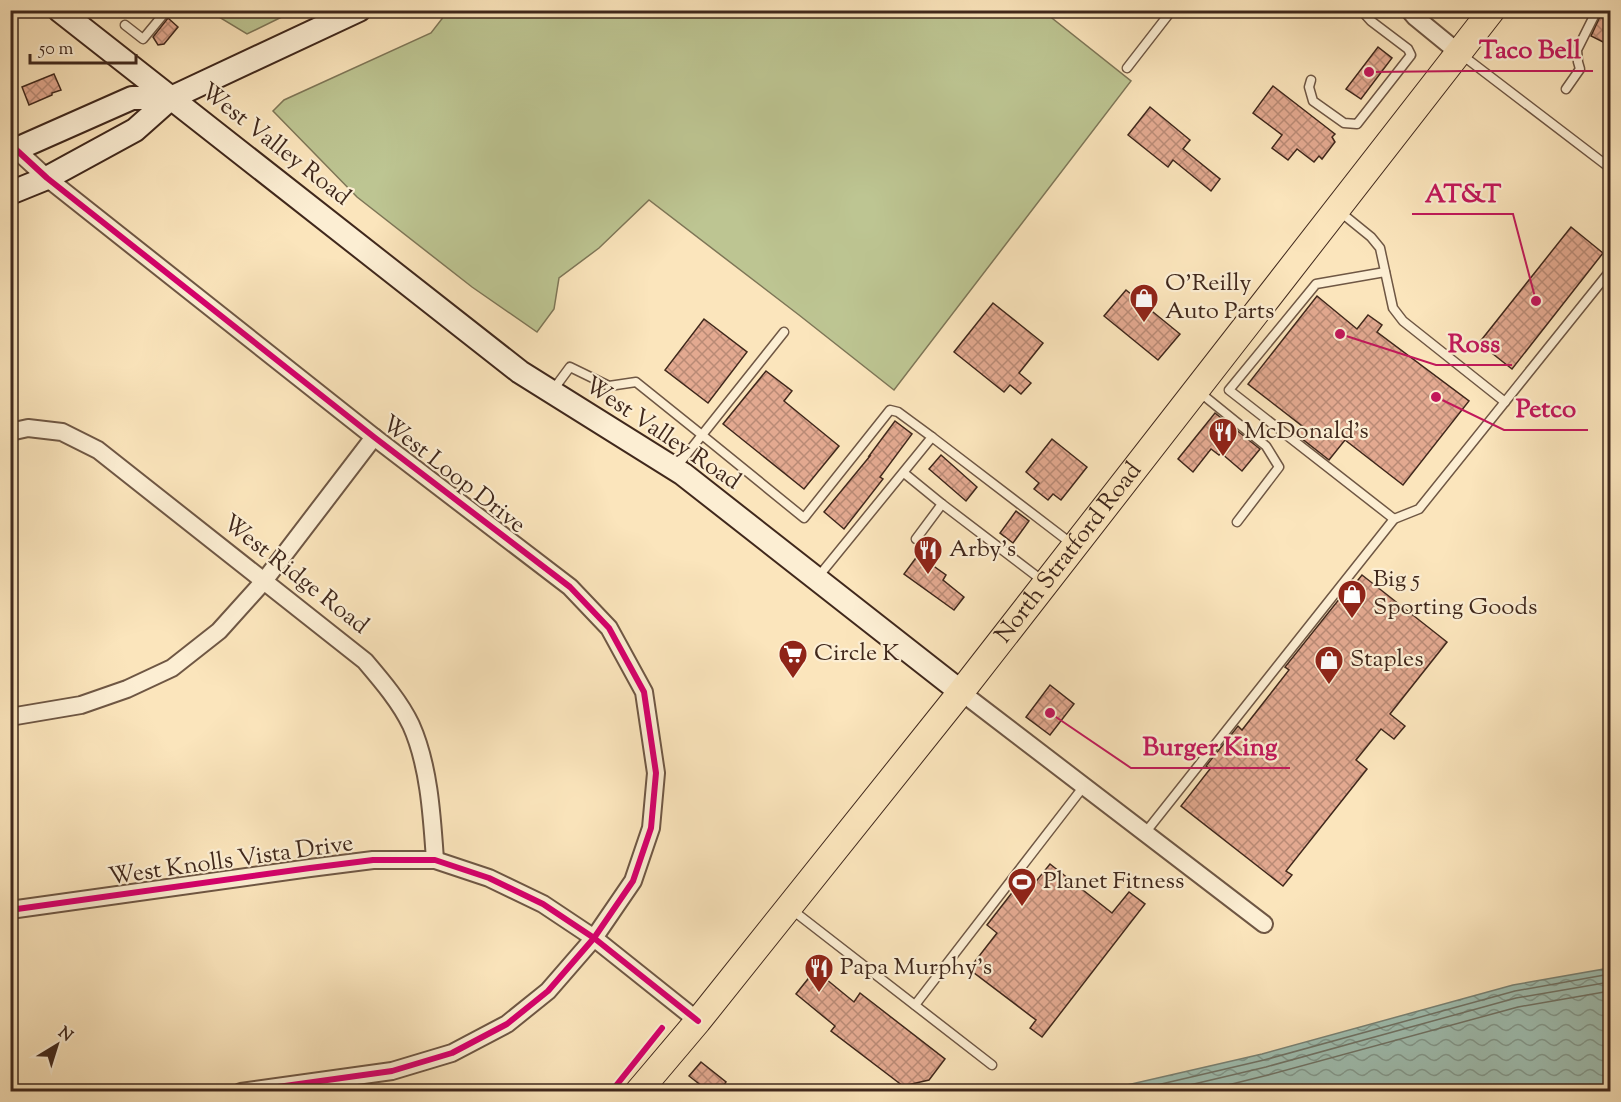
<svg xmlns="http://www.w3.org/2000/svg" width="1621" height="1102" font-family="'Sorts Mill Goudy',serif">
<defs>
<pattern id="water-waves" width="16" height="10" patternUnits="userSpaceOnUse" patternTransform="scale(1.5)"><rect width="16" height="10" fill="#9fbfb2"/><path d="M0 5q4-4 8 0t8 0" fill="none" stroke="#839b90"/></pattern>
<pattern id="building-cross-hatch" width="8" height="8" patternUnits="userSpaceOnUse" patternTransform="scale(1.5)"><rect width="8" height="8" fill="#e3a990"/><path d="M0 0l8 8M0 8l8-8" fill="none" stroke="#b98a75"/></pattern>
</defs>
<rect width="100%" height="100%" fill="#fbe5bc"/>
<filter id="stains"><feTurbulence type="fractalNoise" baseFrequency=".00333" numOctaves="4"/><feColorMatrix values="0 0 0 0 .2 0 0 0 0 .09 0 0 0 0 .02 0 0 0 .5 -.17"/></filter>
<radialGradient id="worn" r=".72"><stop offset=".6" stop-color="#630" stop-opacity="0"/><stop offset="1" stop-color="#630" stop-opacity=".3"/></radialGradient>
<!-- grass -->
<g fill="#bdc592" stroke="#7e7657" stroke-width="1.5">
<polygon points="209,11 294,11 247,34"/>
<polygon points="448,11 1043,11 1131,81 894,390 799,315 649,200 599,248 559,278 554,309 537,332 472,287 357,197 273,111 284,100 431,33"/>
</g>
<!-- water -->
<polygon fill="url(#water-waves)" stroke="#798376" stroke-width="1.5" points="1610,968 1610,1091 1101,1091 1262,1054 1513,985"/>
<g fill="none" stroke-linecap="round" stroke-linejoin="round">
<!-- shore -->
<g stroke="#707467" stroke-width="1.5">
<polyline points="1127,1092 1264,1060 1515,991 1610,974"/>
<polyline points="1160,1092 1266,1067 1516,998 1610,982"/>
<polyline points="1200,1092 1268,1075 1518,1007 1610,991"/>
</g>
</g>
<!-- building -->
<g fill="url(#building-cross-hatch)" stroke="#40281c" stroke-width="1.5">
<polygon points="1603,10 1611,10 1611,46 1591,36"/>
<polygon points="168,18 178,27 164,44 158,45 153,37"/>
<polygon points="1378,47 1392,58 1361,99 1346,89"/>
<polygon points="54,74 61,90 52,93 52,95 29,105 22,87"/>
<polygon points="1273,86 1335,134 1332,137 1335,142 1322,159 1319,156 1314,162 1297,149 1288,160 1272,148 1282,135 1253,113"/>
<polygon points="1150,107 1190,140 1183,149 1220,179 1211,191 1173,160 1168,167 1128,135"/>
<polygon points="1571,227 1603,253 1512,369 1479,343"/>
<polygon points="1126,290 1180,334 1158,360 1104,316"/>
<polygon points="1317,296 1357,329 1368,315 1382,325 1377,332 1469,401 1403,485 1345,440 1329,460 1296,434 1302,426 1248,384"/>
<polygon points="993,303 1043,343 1019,373 1031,383 1021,394 1010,385 1004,392 954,352"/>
<polygon points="704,319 747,352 708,403 665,370"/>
<polygon points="766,371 792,391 784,401 839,446 804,489 723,424"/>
<polygon points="1215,413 1260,449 1242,471 1221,453 1219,455 1211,449 1193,472 1178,459"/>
<polygon points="895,421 912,434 880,477 883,479 844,529 824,512 870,456 869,456"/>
<polygon points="1052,439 1087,467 1061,500 1053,494 1048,500 1034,489 1039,483 1026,472"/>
<polygon points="941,455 977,487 966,501 929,469"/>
<polygon points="1016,511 1029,521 1013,543 1000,533"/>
<polygon points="918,555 946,575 943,580 964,597 954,610 904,574"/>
<polygon points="1362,575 1447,642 1390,714 1405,726 1394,739 1381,729 1356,760 1367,769 1286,871 1292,875 1283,886 1181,806 1210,769 1206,766 1238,726 1242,730 1289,670 1285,667 1352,583 1354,585"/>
<polygon points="1050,685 1074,704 1050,735 1026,717"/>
<polygon points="1050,864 1112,913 1129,892 1145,904 1042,1037 1030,1028 1036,1020 969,969 997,933 987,925 1025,876 1034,884"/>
<polygon points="815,970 854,1002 860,993 945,1059 929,1080 903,1086 831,1031 835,1026 796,994"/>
<polygon points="701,1062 726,1082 719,1092 713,1092 709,1088 707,1090 689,1076"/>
</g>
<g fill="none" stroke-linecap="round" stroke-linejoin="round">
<!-- lane casing -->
<g stroke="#6f5744" stroke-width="11">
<g id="lane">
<polyline points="125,25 143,39 167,10"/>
<polyline points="1462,55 1610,168"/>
<polyline points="1127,68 1172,10"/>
<polyline points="1311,80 1309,87 1313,101 1344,123 1357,124 1411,55 1408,49 1371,21 1362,11"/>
<polyline points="1566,89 1580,69 1578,62 1577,50 1597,10"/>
<polyline points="1339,211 1371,237 1380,248 1393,308 1403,321 1505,402"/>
<polyline points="1385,272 1316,284 1229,390 1394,519"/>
<polyline points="553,390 570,367 609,386 636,382 702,435 804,518 890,410 898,412 932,437 818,577"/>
<polyline points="1198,391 1266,446 1279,467 1237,522"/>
<polyline points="932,437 1072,544"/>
<polyline points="675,469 784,332"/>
<polyline points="904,473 942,504"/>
<polyline points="916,539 942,504 1043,581"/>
<polyline points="1145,833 1394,519 1419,509 1610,271"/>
<polyline points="791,909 992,1065"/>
<polyline points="915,1005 1084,786"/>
</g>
</g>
<!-- street casing -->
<g stroke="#6f5744" stroke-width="20">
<g id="street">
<polyline points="1409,10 1415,17 1459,53"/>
<polyline points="10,144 47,178 374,437 570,587 609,628 644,692 656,773 651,828 633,881 594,938 548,991 507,1024 452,1053 392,1071 241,1092"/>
<path d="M 10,432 L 28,428 L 62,432 L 98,450 L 365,661 C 382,681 400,702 411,725 C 429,765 432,816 435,860"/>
<polyline points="961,692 1264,924"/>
<polyline points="10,717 81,705 127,689 172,668 219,631 264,581 374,437"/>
<polyline points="10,910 310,868 373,860 435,860 489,878 543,904 594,938 698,1021"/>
</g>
</g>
<!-- secondary casing -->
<g stroke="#40281c" stroke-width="26">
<g id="secondary">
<polyline points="59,10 520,372 683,474 961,692"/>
<polyline points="10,152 132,98 171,98"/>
<polyline points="10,193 47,178 135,130 171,98 359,10"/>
</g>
</g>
<!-- primary casing -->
<g stroke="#40281c" stroke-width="28">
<g id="primary">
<path id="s1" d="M 638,1092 L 698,1021 L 961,692 L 1492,10"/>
</g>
</g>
<!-- lane -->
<use href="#lane" stroke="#fceed3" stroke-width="8"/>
<!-- street -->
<use href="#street" stroke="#fceed3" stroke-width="16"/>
<!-- secondary -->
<use href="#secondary" stroke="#fceed3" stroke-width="22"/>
<!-- primary -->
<use href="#primary" stroke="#fbe5bc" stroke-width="26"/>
<!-- cycleway casing -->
<g stroke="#fceed3" stroke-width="10">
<g id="cycleway">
<polyline points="10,144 47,178 374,437 570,587 609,628 644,692 656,773 651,828 633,881 594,938 548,991 507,1024 452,1053 392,1071 241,1092"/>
<polyline points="10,910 310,868 373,860 435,860 489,878 543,904 594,938 698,1021"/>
<polyline points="611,1092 662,1028"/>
</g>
</g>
<!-- cycleway -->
<use href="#cycleway" stroke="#d6006c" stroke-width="6"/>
</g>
<!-- icons -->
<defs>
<g id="shop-pin" transform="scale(1.5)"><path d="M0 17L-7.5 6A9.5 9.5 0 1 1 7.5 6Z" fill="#8f2418" stroke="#fceed3"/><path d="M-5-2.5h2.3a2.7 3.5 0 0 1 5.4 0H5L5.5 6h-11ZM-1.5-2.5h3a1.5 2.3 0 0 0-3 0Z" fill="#fff"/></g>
<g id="restaurant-pin" transform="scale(1.5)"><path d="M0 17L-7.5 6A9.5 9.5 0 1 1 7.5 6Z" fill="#8f2418" stroke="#fceed3"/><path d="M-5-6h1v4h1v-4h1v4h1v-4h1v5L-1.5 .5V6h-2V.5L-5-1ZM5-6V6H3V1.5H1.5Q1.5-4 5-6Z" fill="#fff"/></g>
<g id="supermarket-pin" transform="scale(1.5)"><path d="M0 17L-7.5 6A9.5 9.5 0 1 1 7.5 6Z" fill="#8f2418" stroke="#fceed3"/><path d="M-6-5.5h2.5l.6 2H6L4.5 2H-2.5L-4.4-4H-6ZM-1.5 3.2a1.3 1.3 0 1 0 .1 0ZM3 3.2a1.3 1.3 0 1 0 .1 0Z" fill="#fff"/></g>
<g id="stadium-pin" transform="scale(1.5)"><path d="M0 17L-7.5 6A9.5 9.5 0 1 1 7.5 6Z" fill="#8f2418" stroke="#fceed3"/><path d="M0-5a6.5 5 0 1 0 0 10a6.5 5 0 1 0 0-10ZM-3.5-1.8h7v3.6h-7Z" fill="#fff"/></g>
</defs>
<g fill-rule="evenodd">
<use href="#shop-pin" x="1144" y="298"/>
<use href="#restaurant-pin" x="1223" y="432"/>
<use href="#restaurant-pin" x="928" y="550"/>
<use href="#shop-pin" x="1352" y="594"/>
<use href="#supermarket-pin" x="793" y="654"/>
<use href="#shop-pin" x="1329" y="660"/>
<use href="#stadium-pin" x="1022" y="882"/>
<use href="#restaurant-pin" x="819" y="968"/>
</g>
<g text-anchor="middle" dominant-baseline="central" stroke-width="4.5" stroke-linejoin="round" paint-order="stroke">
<!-- street labels -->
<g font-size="24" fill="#40281c" stroke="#fceed3">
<text transform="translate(275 145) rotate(38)">West Valley Road</text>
<text transform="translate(662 434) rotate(34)">West Valley Road</text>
<text transform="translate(453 475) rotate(38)">West Loop Drive</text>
<text stroke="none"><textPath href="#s1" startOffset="690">North Stratford Road</textPath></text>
<text transform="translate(295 575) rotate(38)">West Ridge Road</text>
<text transform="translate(231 861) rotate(-8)">West Knolls Vista Drive</text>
</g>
<!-- poi labels -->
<g font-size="24" fill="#40281c" stroke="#fceed3" text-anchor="start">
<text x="1165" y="284">O'Reilly<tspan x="1165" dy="28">Auto Parts</tspan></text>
<text x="1244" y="432">McDonald's</text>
<text x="949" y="550">Arby's</text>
<text x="1373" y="580">Big 5<tspan x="1373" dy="28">Sporting Goods</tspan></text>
<text x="814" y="654">Circle K</text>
<text x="1350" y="660">Staples</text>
<text x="1043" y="882">Planet Fitness</text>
<text x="840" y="968">Papa Murphy's</text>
</g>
</g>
<!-- callouts -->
<path fill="none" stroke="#c2185b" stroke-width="2" d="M1369 72L1467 71H1593M1536 301L1513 214H1412M1340 334L1436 365H1512M1436 397L1504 430H1588M1050 713L1131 768H1290"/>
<g fill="#c2185b" stroke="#fceed3" stroke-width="2">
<circle cx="1369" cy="72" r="6"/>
<circle cx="1536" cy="301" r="6"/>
<circle cx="1340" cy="334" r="6"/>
<circle cx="1436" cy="397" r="6"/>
<circle cx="1050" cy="713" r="6"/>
</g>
<g font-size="26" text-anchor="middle" font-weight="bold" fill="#c2185b" stroke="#fceed3" stroke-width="4.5" stroke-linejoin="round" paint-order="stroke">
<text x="1530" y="58">Taco Bell</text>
<text x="1463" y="202">AT&amp;T</text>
<text x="1474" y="352">Ross</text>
<text x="1546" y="417">Petco</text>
<text x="1210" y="755">Burger King</text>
</g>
<!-- margin -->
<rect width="1621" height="1102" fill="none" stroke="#fbe5bc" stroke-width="36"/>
<rect x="12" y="12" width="1597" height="1078" fill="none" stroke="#40281c" stroke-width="3"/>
<rect x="18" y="18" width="1585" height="1066" fill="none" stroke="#40281c" stroke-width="1.5"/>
<!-- north arrow -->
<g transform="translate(57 1045) rotate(38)" stroke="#fceed3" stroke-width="4.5" paint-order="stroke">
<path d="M0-4.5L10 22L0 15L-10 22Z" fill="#40281c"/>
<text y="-9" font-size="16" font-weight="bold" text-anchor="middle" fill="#40281c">N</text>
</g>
<!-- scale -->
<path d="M30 54v9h106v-9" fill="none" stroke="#40281c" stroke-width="3"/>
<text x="39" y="54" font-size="18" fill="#40281c" stroke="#fceed3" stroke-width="4.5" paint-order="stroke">50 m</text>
<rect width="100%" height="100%" filter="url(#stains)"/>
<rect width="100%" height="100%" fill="url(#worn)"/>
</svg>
